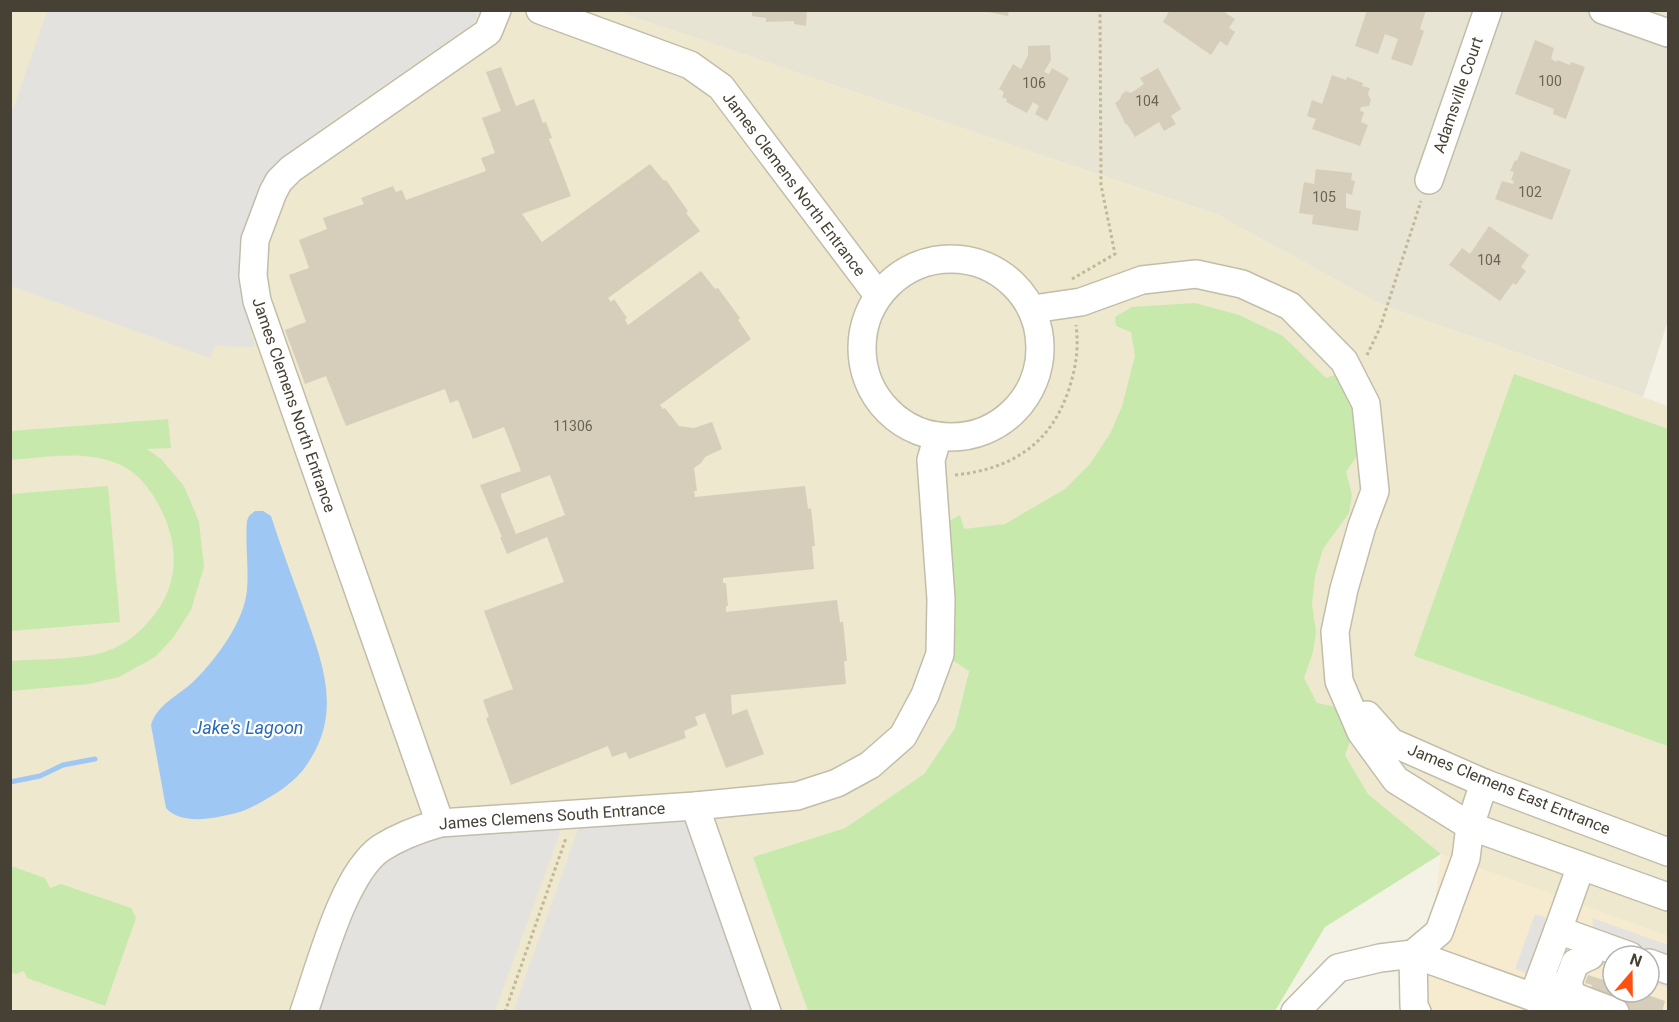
<svg xmlns="http://www.w3.org/2000/svg" width="1679" height="1022" font-family="Roboto,sans-serif">
<rect width="100%" height="100%" fill="#f4f1e5"/>
<!-- residential -->
<polygon fill="#e8e4d3" points="615,11 1668,11 1668,321 1643,397 1382,305 1216,214"/>
<!-- commercial -->
<path fill="#f7ebcf" fill-rule="evenodd" d="M 1441,854 L 1668,936 L 1668,1011 L 1430,1012 L 1414,1006 L 1434,909 ZM 1613,956 L 1649,956 L 1649,992 L 1613,992 Z"/>
<!-- education -->
<polygon fill="#ede8ce" points="10,11 615,11 1216,214 1382,305 1668,406 1668,936 1441,854 1368,794 1345,755 969,670 955,728 924,774 845,828 753,857 808,1011 11,1011"/>
<!-- green -->
<g fill="#c7eaac">
<path d="M 1195,303 L 1239,315 L 1283,336 L 1326,378 L 1335,375 C 1344,389 1363,421 1363,439 C 1362,450 1352,463 1346,472 L 1352,495 L 1349,513 L 1323,549 L 1315,576 L 1312,604 L 1316,632 L 1313,652 L 1304,678 L 1317,703 L 1341,708 L 1353,734 L 1345,755 L 1368,794 L 1441,854 L 1325,927 L 1275,1011 L 808,1011 L 753,857 L 845,828 L 924,774 L 955,728 L 969,671 L 951,659 L 956,624 L 948,522 L 960,515 L 964,529 L 1005,524 L 1065,489 L 1090,464 L 1111,432 L 1122,406 L 1135,356 L 1131,332 L 1116,326 L 1115,317 L 1132,307 Z"/>
<polygon points="1514,374 1668,429 1668,746 1414,656"/>
<path d="M 168,419 L 171,448 L 147,449 L 161,459 L 184,486 L 199,522 L 204,567 L 191,610 L 173,638 L 155,657 L 119,677 L 89,684 L 11,691 L 11,661 C 37,659 87,660 110,650 C 126,644 139,633 150,620 C 181,585 180,542 157,502 C 149,488 138,474 123,466 C 88,449 47,457 11,460 L 11,431 Z"/>
<polygon points="108,486 120,622 11,631 11,494"/>
<polygon points="11,866 45,878 50,888 61,884 131,908 136,918 105,1006 27,978 24,971 16,974 11,972"/>
</g>
<!-- parking -->
<g fill="#e4e2de">
<polygon points="47,11 477,11 476,20 467,28 332,121 273,166 249,214 238,252 245,308 255,347 215,346 210,358 11,286 11,115"/>
<polygon points="688,819 755,1011 513,1012 580,824"/>
<polygon points="562,827 495,1011 317,1012 359,890 393,852 434,837"/>
<polygon points="1535,914 1565,924 1545,980 1515,969"/>
<polygon points="1592,918 1668,945 1668,988 1649,981 1649,956 1613,956 1613,969 1585,959 1594,932"/>
</g>
<!-- water -->
<path fill="#9ec7f4" d="M 255,511 L 263,511 L 271,516 C 281,547 292,577 303,607 C 319,654 340,701 316,749 C 306,768 299,777 281,790 C 267,799 253,808 236,813 C 216,818 182,826 166,808 L 151,725 C 157,704 180,695 195,680 C 217,658 244,622 247,590 C 249,567 245,544 247,521 L 249,516 Z"/>
<g fill="none" stroke-linecap="round" stroke-linejoin="round">
<!-- stream -->
<polyline stroke="#9ec7f4" stroke-width="5" points="10,782 40,776 63,765 95,759"/>
</g>
<!-- building -->
<g fill="#d6ceba" fill-rule="evenodd">
<polygon points="752,10 807,10 806,26 794,24 794,21 766,22 766,18 752,16"/>
<polygon points="978,10 1009,10 1008,16"/>
<polygon points="1170,10 1221,10 1235,19 1229,28 1235,32 1227,46 1220,41 1211,55 1163,22"/>
<polygon points="1367,10 1426,10 1420,29 1424,31 1412,66 1391,59 1398,39 1385,34 1378,54 1355,46"/>
<polygon points="1535,40 1554,48 1551,59 1557,62 1557,60 1570,65 1571,62 1585,67 1566,119 1553,114 1554,109 1515,94"/>
<polygon points="1050,45 1051,60 1044,72 1049,74 1052,68 1069,78 1047,121 1035,114 1039,106 1033,102 1027,113 1006,102 1007,99 1002,97 1004,92 999,89 1013,64 1021,69 1028,55 1028,46"/>
<path d="M 501,67 L 516,106 L 534,99 L 543,123 L 546,122 L 552,138 L 549,139 L 571,196 L 522,214 L 542,242 L 650,164 L 664,181 L 666,180 L 688,211 L 686,213 L 700,231 L 608,298 L 611,302 L 614,299 L 627,318 L 625,320 L 628,325 L 701,271 L 715,289 L 718,288 L 740,318 L 738,320 L 751,339 L 660,405 L 663,409 L 665,408 L 679,426 L 694,428 L 712,422 L 722,449 L 705,457 L 701,463 L 694,468 L 697,491 L 694,491 L 695,497 L 805,486 L 808,509 L 811,508 L 815,546 L 812,546 L 814,569 L 723,578 L 723,583 L 726,583 L 728,606 L 726,606 L 726,612 L 837,600 L 840,622 L 843,622 L 847,661 L 844,661 L 846,684 L 731,695 L 732,715 L 747,709 L 764,754 L 726,768 L 705,713 L 695,717 L 698,725 L 684,731 L 686,738 L 629,759 L 626,752 L 612,757 L 608,746 L 511,785 L 486,718 L 489,717 L 483,700 L 513,689 L 484,611 L 564,582 L 547,537 L 507,554 L 500,537 L 502,537 L 480,485 L 521,471 L 504,427 L 473,439 L 458,400 L 450,403 L 445,389 L 346,426 L 326,376 L 305,384 L 285,330 L 306,322 L 289,275 L 309,268 L 299,240 L 327,229 L 323,218 L 364,204 L 361,198 L 393,186 L 396,192 L 402,190 L 406,200 L 486,171 L 481,158 L 495,153 L 482,118 L 501,111 L 486,72 ZM 550,475 L 565,515 L 516,534 L 501,497 L 501,494 Z"/>
<polygon points="1158,68 1181,109 1171,116 1176,124 1164,131 1159,122 1135,137 1127,124 1126,125 1115,103 1120,99 1122,94 1126,91 1131,93 1144,84 1140,78"/>
<polygon points="1332,75 1346,80 1347,77 1363,83 1362,86 1370,88 1368,94 1371,100 1369,106 1361,107 1360,111 1364,112 1361,122 1368,125 1360,146 1312,129 1316,119 1307,116 1312,100 1322,104"/>
<polygon points="1521,151 1571,170 1552,220 1495,199 1502,181 1513,184 1514,181 1511,180 1514,172 1510,171 1515,160 1517,161"/>
<polygon points="1316,169 1352,173 1351,180 1355,181 1352,195 1346,193 1346,208 1361,211 1358,231 1312,224 1313,215 1299,213 1304,182 1314,184"/>
<polygon points="1489,226 1529,255 1521,267 1526,271 1516,285 1513,283 1500,301 1449,265 1462,248 1470,254"/>
<polygon points="1588,975 1613,983 1613,992 1639,992 1665,1001 1662,1012 1635,1012 1589,995 1592,985 1585,983"/>
</g>
<g fill="none" stroke-linecap="round" stroke-linejoin="round">
<!-- minor casing -->
<g stroke="#c2bdaa" stroke-width="30">
<g id="minor">
<polyline points="540,10 690,65 721,87 878,295"/>
<polyline points="1603,10 1668,33"/>
<polyline points="1429,180 1488,10"/>
<circle cx="951" cy="348" r="89"/>
<polyline points="1033,309 1081,302 1142,280 1196,274 1242,284 1290,306 1344,361 1366,404 1375,491 1362,526 1344,589 1335,632 1339,681 1361,732 1396,780 1470,826 1668,897"/>
<polyline points="1367,715 1391,742 1484,783 1668,852"/>
<polyline points="1484,783 1470,826 1466,858 1439,932 1413,954 1533,997"/>
<polyline points="695,806 767,1012"/>
<polyline points="440,823 257,301 253,276 255,240 273,192 279,181 291,169 488,32 497,10"/>
<polyline points="1558,930 1581,866"/>
<polyline points="1649,963 1668,970"/>
<polyline points="1556,986 1565,993 1615,1012"/>
<polyline points="1572,996 1568,982 1575,963 1590,956"/>
<path d="M 304,1012 C 320,967 343,874 381,848 C 400,836 419,829 440,823 L 695,806 L 797,796 L 837,783 L 870,765 L 903,736 L 925,695 L 940,654 L 941,599 L 931,460 L 938,436"/>
<polyline points="1295,1012 1338,968 1380,958 1413,954 1414,1006 1417,1012"/>
<polyline points="1572,1012 1533,997 1558,930 1630,956"/>
</g>
</g>
<!-- path -->
<g stroke="#c2b898" stroke-width="3" stroke-dasharray="3 3" stroke-linecap="butt">
<polyline points="1072,279 1115,254 1101,185 1100,10"/>
<polyline points="1367,355 1380,328 1421,201"/>
<path d="M 955,475 C 1012,469 1051,444 1069,389 C 1076,367 1079,348 1076,325"/>
<polyline points="505,1012 566,838"/>
</g>
<!-- minor -->
<use href="#minor" stroke="#fff" stroke-width="27"/>
</g>
<g text-anchor="middle" dominant-baseline="central" stroke-width="4.5" stroke-linejoin="round" paint-order="stroke">
<!-- number labels -->
<g font-size="14" fill="#6a6456">
<text x="1550" y="81">100</text>
<text x="1034" y="83">106</text>
<text x="1147" y="101">104</text>
<text x="1530" y="192">102</text>
<text x="1324" y="197">105</text>
<text x="1489" y="260">104</text>
<text x="573" y="426">11306</text>
</g>
<!-- street labels -->
<g font-size="16" fill="#464134" stroke="#fff">
<text transform="translate(1458 95) rotate(-71)">Adamsville Court</text>
<text transform="translate(794 184) rotate(53)">James Clemens North Entrance</text>
<text transform="translate(294 405) rotate(71)">James Clemens North Entrance</text>
<text transform="translate(1509 789) rotate(22)">James Clemens East Entrance</text>
<text transform="translate(552 816) rotate(-4)">James Clemens South Entrance</text>
</g>
<!-- water labels -->
<g font-size="18" font-style="italic" fill="#286bb7" stroke="#fff">
<text x="248" y="727">Jake's Lagoon</text>
</g>
</g>
<!-- border -->
<rect width="1679" height="1022" fill="none" stroke="#464134" stroke-width="24"/>
<!-- north arrow -->
<g transform="translate(1631 974) rotate(20)"><circle r="28" fill="#ffffff" stroke="#b5b3ae" stroke-width="1.5"/>
<path d="M0-4.5L10 22L0 15L-10 22Z" fill="#ff5011"/>
<text y="-9" font-size="16" font-weight="bold" text-anchor="middle" fill="#464134">N</text>
</g>
</svg>
